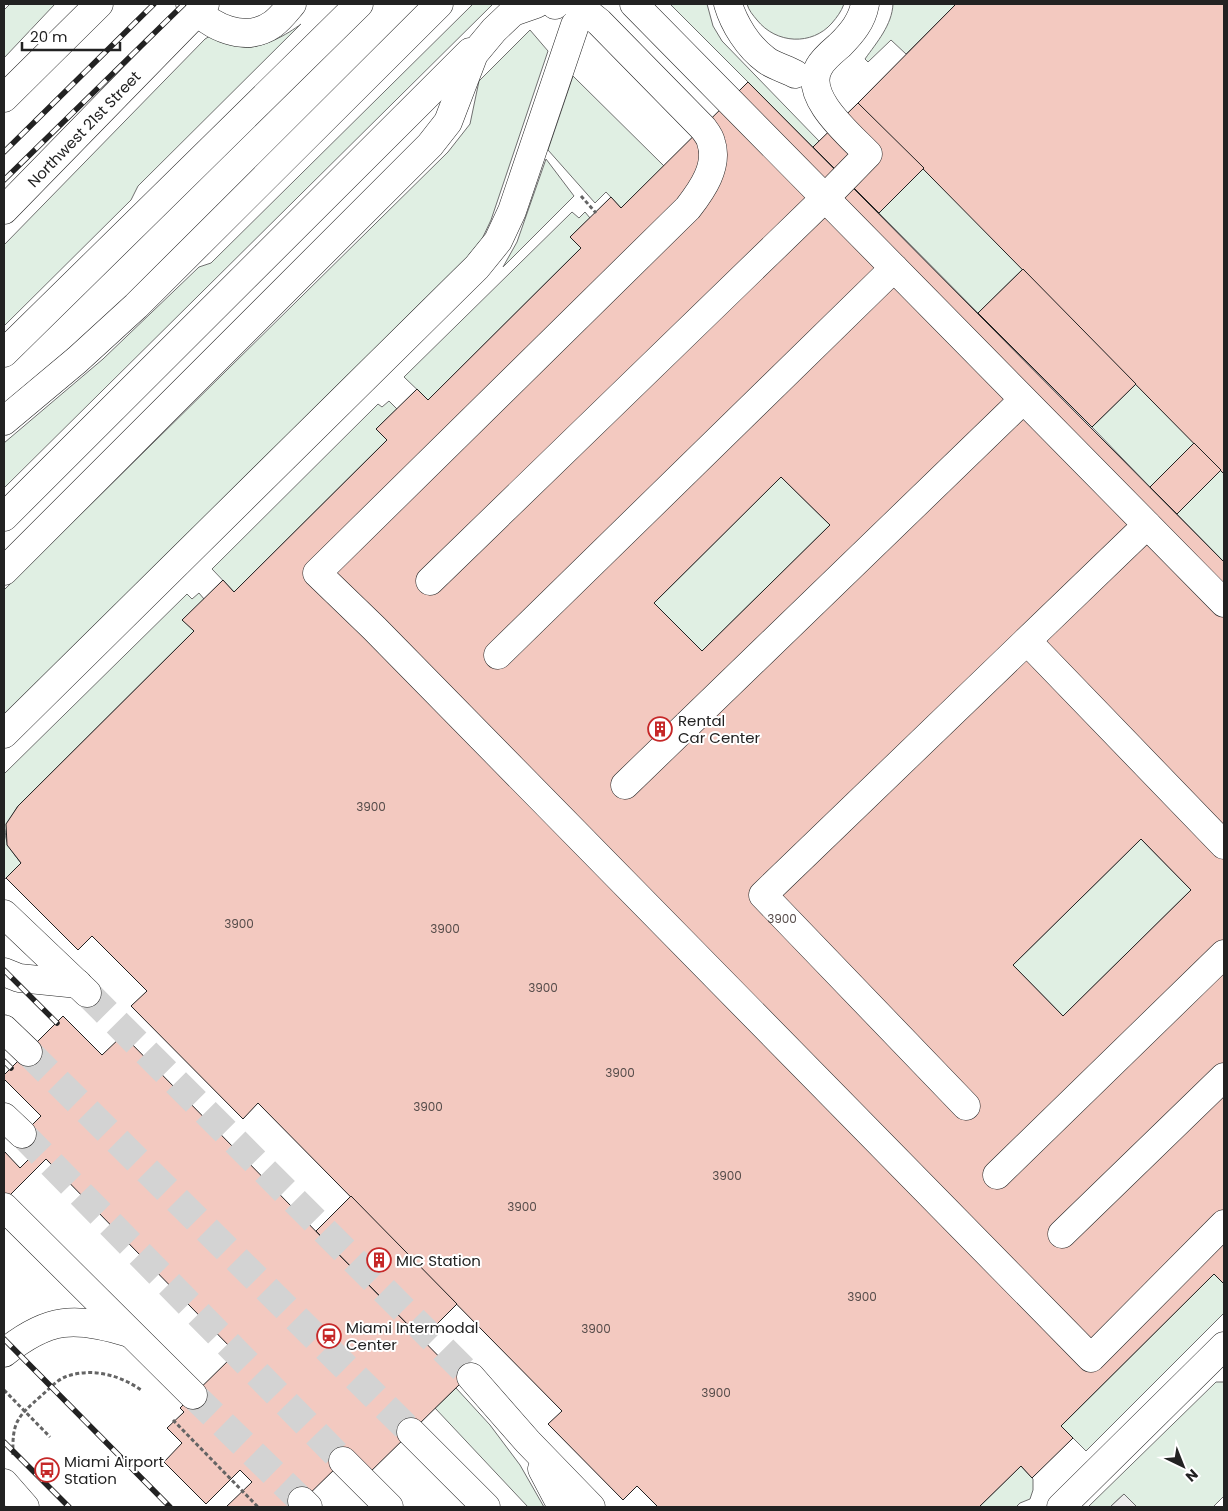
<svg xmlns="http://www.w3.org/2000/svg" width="1228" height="1511" font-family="Poppins,sans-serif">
<rect width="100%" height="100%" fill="#fff"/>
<!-- green -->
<g fill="#e0efe3" stroke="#6f6f6f">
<polygon points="10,4 55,4 4,58 4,10"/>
<polygon points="473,4 493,4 4,488 4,443 103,359 199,267 211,263"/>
<polygon points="670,4 707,4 713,26 722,41 819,141 813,147"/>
<path d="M 747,4 L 844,4 C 841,12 837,17 832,23 C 812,46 776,44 757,20 C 753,15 749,11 747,4 Z"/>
<path d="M 893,4 L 956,4 L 906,54 L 891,40 L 868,62 L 865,59 C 877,42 892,25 893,4 Z"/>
<path d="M 301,24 L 138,186 L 131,200 L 4,326 L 4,245 L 205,39 L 210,36 C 221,40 232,46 244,47 C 262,49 288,34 301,24 Z"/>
<polygon points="530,30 548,51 491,220 482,239 470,254 4,715 4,590 448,152 470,124 479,81"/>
<polygon points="573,76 664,166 621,208 606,192 595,203 548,150"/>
<polygon points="546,159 574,196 503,267 517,242"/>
<polygon points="924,168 1023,269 978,313 879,213"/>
<polygon points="572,212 579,218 585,212 590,218 570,237 581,248 428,400 404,377"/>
<polygon points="1136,384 1194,443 1150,487 1092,427"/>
<polygon points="389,401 397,409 376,429 387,440 234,592 212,569 378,404 382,407"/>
<polygon points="1221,470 1224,474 1224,562 1177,514"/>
<polygon points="781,477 830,525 702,651 654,603"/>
<path d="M 199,593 L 204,599 L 183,620 L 194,631 L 18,806 C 1,833 1,838 21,863 L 4,880 L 4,774 L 187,594 L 192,599 Z"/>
<polygon points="1141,839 1191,890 1063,1016 1013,965"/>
<polygon points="1214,1274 1224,1284 1224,1313 1086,1451 1061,1426"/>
<polygon points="1216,1382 1224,1382 1224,1496 1213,1507 1137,1507 1124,1494 1110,1507 1088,1507"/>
<polygon points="456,1388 490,1425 520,1465 544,1507 528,1507 435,1408"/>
<polygon points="1021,1466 1033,1479 1033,1490 1030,1499 1020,1503 1016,1507 979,1507"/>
</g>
<!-- parking -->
<polygon fill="#ededed" stroke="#6f6f6f" points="1124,1494 1137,1507 1110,1507"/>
<!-- building -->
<g fill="#f3c9c0" stroke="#222" fill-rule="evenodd">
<polygon points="956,4 1224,4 1224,474 858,103"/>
<path d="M 748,82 L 1224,562 L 1224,1284 L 1214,1274 L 1061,1426 L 1073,1438 L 1032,1478 L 1021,1466 L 979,1507 L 658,1507 L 637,1486 L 623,1500 L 548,1424 L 562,1411 L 258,1103 L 243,1119 L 131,1006 L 147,991 L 92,936 L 78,950 L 6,878 L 21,863 L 7,845 L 6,824 L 18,806 L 194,631 L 182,620 L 223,580 L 234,592 L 387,440 L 376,429 L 417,389 L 428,400 L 581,248 L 570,237 L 611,197 L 621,208 ZM 781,477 L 830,525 L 702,651 L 654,603 ZM 1141,839 L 1191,890 L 1063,1016 L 1013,965 Z"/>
<polygon points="858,103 924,168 879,213 813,147"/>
<polygon points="1023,269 1136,384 1092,427 978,313"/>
<polygon points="1194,443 1221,470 1177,514 1150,487"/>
<polygon points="63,1016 102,1055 123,1035 463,1381 363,1479 343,1461 296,1507 226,1507 252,1482 240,1470 206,1504 164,1462 182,1443 167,1428 184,1412 180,1408 236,1353 46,1159 4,1201 4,1151 20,1168 37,1151 21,1136 41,1116 4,1079 4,1075"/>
<polygon points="351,1196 457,1304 422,1339 316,1231"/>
</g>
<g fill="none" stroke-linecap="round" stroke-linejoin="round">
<!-- minor-tunnel -->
<g stroke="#d3d3d3" stroke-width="28" stroke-dasharray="28 14" stroke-linecap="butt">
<polyline points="87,993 471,1377"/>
<polyline points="28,1052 411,1432"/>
<polyline points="22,1134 343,1461"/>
<polyline points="193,1395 302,1501"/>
</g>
<!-- minor casing -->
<g stroke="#222" stroke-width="29">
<g id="minor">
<path d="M 575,4 L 579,6 L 599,22 L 703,128 C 706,132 710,137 711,142 C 719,166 702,190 688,208 L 317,573 L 374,628 L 1091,1358 L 1224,1224"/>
<polyline points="634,4 1224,603"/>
<path d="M 728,4 C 734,24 748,47 766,60 C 774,66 786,69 795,74"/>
<polyline points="555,5 555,4"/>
<polyline points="4,517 470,52"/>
<polyline points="4,571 430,145 448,122 474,54 494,30 513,12 536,4"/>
<path d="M 430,581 L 825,198 L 868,154 C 850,135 802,96 819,67 C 823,59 833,51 840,45 C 852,33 862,21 865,4"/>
<polyline points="1027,641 1224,845"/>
<polyline points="498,655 894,268"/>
<polyline points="4,734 477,267 498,241 512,211 575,25"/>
<polyline points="625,785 1023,400"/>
<polyline points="4,914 87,993"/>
<polyline points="4,972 19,978 78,984"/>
<polyline points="4,1029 28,1052"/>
<polyline points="966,1106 763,895 1147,525"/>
<polyline points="4,1117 22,1134"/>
<polyline points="997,1175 1224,954"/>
<polyline points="4,1207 193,1395"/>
<polyline points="1062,1234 1224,1077"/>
<path d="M 4,1353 C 48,1317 75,1316 129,1333"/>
<polyline points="471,1377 528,1442 591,1507"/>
<polyline points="411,1432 486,1507"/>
<polyline points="343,1461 389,1507"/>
<polyline points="542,1469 562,1507"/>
<polyline points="4,1483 25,1507"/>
<polyline points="302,1501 308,1507"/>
<polyline points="1061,1507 1224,1346"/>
</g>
</g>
<!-- major casing -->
<g stroke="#222" stroke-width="29">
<g id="major">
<path d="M 190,4 C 210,27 245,44 273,24 C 281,18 286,11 292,4"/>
<polyline points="4,98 99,4"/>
<polyline points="4,210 205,4"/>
</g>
</g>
<!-- highway casing -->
<g stroke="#222" stroke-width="29">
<g id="highway">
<polyline points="4,353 359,4"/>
<polyline points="4,421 77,360 136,306 439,4"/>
</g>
</g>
<!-- path -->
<g stroke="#646464" stroke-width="3" stroke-dasharray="4 2.5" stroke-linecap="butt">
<polyline points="581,196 596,213"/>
<polyline points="4,1390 50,1437"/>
<polyline points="173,1420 258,1507"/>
<path d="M 13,1455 C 12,1422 17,1417 41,1396 C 48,1390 57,1380 65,1377 C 91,1367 120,1375 141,1390"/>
</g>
<!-- minor -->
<use href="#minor" stroke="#fff" stroke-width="28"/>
<!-- major -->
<use href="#major" stroke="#fff" stroke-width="28"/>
<!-- highway -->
<use href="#highway" stroke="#fff" stroke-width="28"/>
<!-- rail casing -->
<g stroke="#222" stroke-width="5.5">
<g id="rail">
<polyline points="4,152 154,4"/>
<polyline points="4,180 184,4"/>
<polyline points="4,970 57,1023"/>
<polyline points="4,1061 11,1068"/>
<polyline points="4,1339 170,1507"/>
<polyline points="4,1442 69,1507"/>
</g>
</g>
<!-- rail -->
<use href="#rail" stroke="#fff" stroke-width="4" stroke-dasharray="11" stroke-linecap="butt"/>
</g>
<!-- icons -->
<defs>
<g id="building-ring" transform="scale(1.25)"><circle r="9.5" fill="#fff" stroke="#c62828" stroke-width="1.5"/><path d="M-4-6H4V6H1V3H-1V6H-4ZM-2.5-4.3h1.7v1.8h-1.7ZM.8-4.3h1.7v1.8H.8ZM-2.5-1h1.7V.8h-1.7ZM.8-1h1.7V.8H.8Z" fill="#c62828"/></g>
<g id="station-ring" transform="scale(1.25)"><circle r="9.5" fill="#fff" stroke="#c62828" stroke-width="1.5"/><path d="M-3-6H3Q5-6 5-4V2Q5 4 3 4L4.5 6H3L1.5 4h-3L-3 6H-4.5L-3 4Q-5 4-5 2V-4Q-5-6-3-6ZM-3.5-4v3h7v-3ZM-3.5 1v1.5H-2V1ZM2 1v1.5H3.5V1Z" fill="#c62828"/></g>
<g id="bus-ring" transform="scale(1.25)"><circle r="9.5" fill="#fff" stroke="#c62828" stroke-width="1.5"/><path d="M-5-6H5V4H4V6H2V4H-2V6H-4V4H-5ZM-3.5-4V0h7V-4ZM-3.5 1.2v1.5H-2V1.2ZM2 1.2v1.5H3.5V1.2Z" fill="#c62828"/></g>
</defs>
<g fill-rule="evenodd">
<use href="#building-ring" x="660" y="729"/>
<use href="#building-ring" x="379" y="1260"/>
<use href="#station-ring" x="329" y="1336"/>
<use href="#bus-ring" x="47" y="1470"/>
</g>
<g text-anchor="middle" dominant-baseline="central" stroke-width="4" stroke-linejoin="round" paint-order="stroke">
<!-- number labels -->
<g font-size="12" fill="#564c4a">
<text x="371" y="806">3900</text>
<text x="782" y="918">3900</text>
<text x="239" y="923">3900</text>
<text x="445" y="928">3900</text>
<text x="543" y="987">3900</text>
<text x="620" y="1072">3900</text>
<text x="428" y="1106">3900</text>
<text x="727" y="1175">3900</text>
<text x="522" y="1206">3900</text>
<text x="862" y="1296">3900</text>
<text x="596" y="1328">3900</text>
<text x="716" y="1392">3900</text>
</g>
<!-- street labels -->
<g font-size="15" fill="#222" stroke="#fff">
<text transform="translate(84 129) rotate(-46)">Northwest 21st Street</text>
</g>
<!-- poi labels -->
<g font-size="15" fill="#222" stroke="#fff" text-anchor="start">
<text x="678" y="720">Rental<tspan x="678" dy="17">Car Center</tspan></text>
<text x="396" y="1260">MIC Station</text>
<text x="346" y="1327">Miami Intermodal<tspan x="346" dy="17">Center</tspan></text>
<text x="64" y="1461">Miami Airport<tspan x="64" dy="17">Station</tspan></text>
</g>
</g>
<!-- border -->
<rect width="1228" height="1511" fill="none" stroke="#222222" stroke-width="10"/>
<!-- north arrow -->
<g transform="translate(1183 1466) rotate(137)" stroke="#ffffff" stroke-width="4" paint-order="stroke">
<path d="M0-4L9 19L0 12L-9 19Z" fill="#222222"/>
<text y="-8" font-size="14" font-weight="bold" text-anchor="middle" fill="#222222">N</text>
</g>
<!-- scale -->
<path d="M22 42v8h98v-8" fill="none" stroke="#222222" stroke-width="2.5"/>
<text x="30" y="42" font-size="15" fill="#222222" stroke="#ffffff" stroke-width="4" paint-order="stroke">20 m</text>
</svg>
